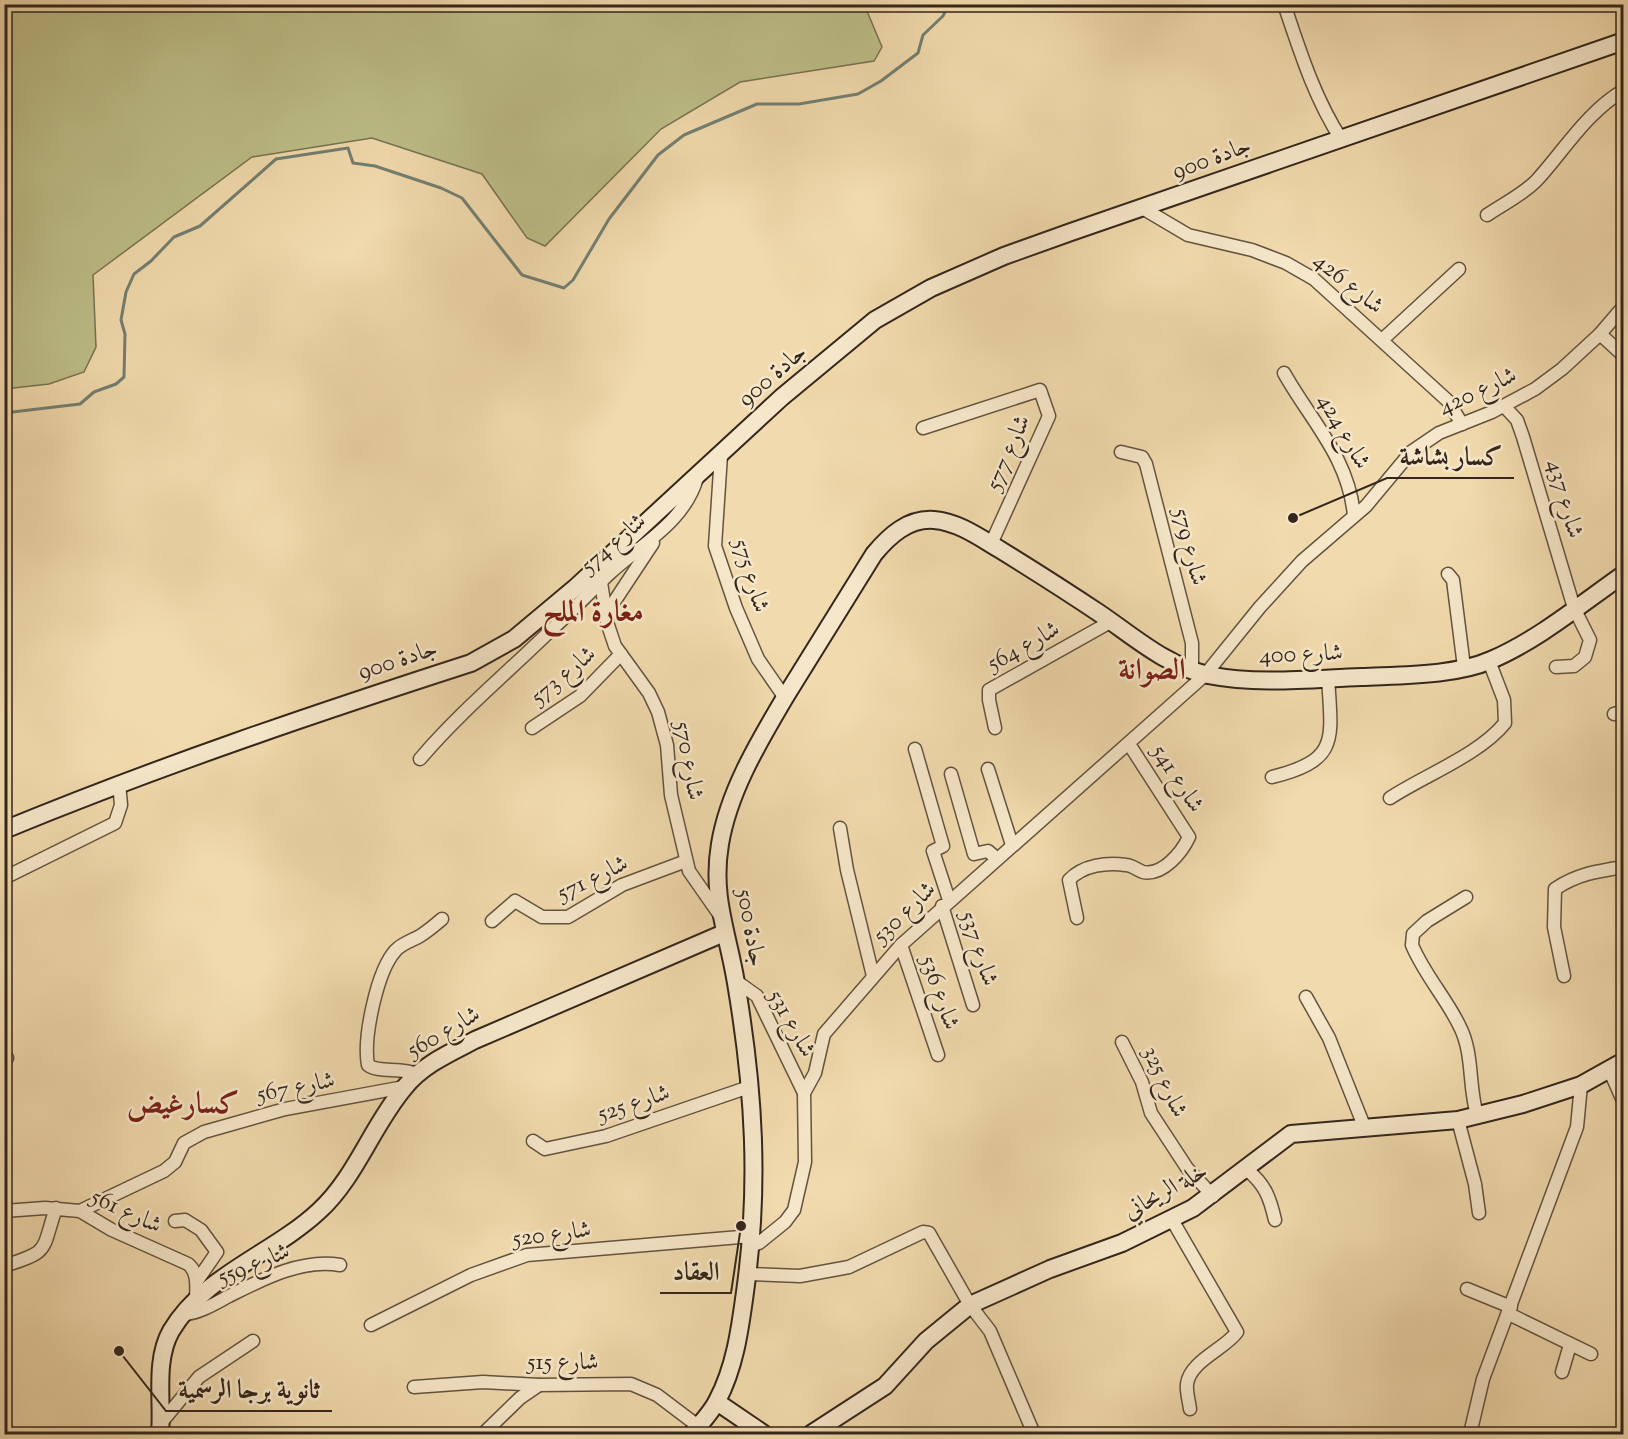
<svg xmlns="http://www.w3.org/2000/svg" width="1628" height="1439" font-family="'Sorts Mill Goudy',Amiri,serif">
<rect width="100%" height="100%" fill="#f1daad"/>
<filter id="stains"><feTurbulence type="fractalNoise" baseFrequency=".00333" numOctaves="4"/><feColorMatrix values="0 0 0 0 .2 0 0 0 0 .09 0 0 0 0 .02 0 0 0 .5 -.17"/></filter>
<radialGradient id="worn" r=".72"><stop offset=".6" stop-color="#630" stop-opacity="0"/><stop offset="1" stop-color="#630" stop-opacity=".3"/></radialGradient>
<!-- green -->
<polygon fill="#bdbe88" stroke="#787252" stroke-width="1.5" points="864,4 882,47 874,61 740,82 661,129 545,246 527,238 482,174 372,138 252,157 93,275 96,347 84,372 49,384 5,389 5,5"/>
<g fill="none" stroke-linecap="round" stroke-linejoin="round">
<!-- stream -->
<polyline stroke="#727f72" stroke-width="3" points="4,413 80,404 94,392 116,384 124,377 125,334 121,320 126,292 134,274 151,261 174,237 200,226 276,159 348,148 353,163 375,166 441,188 462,198 522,275 564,288 573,280 609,219 658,155 684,135 757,104 799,104 858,94 881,81 918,53 923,35 943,16 949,4"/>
<!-- minor casing -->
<g stroke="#635340" stroke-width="15">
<g id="minor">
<path d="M 1284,4 C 1300,51 1314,97 1341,139"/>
<polyline points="1144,209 1188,235 1252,250 1286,263 1314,279 1448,401 1462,424"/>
<path d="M 1487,215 C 1503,204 1524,194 1537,180 C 1565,149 1587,112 1624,90"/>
<polyline points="1600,334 1624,356"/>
<polyline points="1382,340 1459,269"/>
<path d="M 1284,373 C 1311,421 1349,458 1354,516"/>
<polyline points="1504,406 1517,420 1523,437 1574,608 1590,640 1585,657 1574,666 1556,667"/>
<polyline points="923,428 1040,390 1049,416 991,544"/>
<polyline points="1121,452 1142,457 1146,464 1192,643 1192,669"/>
<polyline points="721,455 715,546 736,608 758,659 785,698"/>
<polyline points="1448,574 1453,580 1464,667"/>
<polyline points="601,582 607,622 615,646 649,693 658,712 667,745 671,795 689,871 719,914"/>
<polyline points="608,617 612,605 653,543"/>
<polyline points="1614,714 1624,711"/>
<polyline points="532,728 580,696 621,654"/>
<polyline points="995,728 989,700 989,690 1112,621"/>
<polyline points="915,749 943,846 933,851 949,900"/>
<path d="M 420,759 C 460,712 506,674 550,631 C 570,613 589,593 609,574 C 641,544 684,523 697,478"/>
<polyline points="988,769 1012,845"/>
<polyline points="951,774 974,854 988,851 996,858"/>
<path d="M 1272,777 C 1339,760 1332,741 1328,678"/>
<path d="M 1390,798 C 1425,775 1479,755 1505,723 L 1504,700 L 1489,661"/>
<polyline points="840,828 847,870 873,976"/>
<polyline points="4,878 115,823 121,805 119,783"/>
<path d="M 1466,897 L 1427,921 L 1413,934 L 1412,945 C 1424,974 1446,998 1459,1025 C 1474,1053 1468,1085 1477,1115"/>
<polyline points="942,906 973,1005"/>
<path d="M 1077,918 L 1069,880 C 1083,865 1107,862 1126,865 C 1132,865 1137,870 1143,872 C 1163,876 1182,852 1189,837 L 1129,744"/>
<polyline points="492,921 515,901 542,917 568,917 622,885 686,861"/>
<polyline points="901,945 938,1055"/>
<path d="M 1564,976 L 1554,927 L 1555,889 C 1577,874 1598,871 1624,867"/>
<polyline points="736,981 757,996 804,1093"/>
<polyline points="1306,997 1329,1038 1364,1126"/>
<polyline points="1122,1042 1142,1082 1151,1113 1187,1168 1213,1196"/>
<polyline points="4,1060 7,1058"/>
<polyline points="1609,1069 1624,1103"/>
<path d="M 417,1074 C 402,1067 377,1073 368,1065 C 363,1038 377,970 396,950 C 401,944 413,940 420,936 C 428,931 435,925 442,919"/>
<polyline points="1458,1120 1475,1184 1479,1213"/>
<polyline points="533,1141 545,1149 606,1136 749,1087"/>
<path d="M 1247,1170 C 1265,1184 1270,1198 1275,1220"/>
<path d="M 4,1211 L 45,1208 L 80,1211 L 112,1230 L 188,1264 C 199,1273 196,1288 196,1301"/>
<polyline points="80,1211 164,1171 175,1162 184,1143 204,1132 285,1109 404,1087"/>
<path d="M 1171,1218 L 1237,1332 C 1225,1349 1190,1361 1187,1384 C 1186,1391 1189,1401 1190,1409"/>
<polyline points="175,1221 185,1220 201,1230 217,1252 197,1281"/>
<polyline points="751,1246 759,1243 785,1222 794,1210 805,1162 804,1093 815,1073 824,1034 901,945 1205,675 1260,607 1302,561 1366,506 1411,452 1439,433 1492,412 1535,389 1562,369 1600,334 1624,306"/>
<path d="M 4,1266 C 51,1251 41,1252 56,1208"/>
<polyline points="748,1274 800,1276 849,1267 923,1232 929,1233 970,1305 990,1331 1034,1434"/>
<polyline points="1467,1289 1511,1307"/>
<path d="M 186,1314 C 201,1312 214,1304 229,1296 C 261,1280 302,1258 340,1265"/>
<polyline points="1509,1314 1591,1354"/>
<polyline points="371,1325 471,1275 527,1255 752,1236"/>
<polyline points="1562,1372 1570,1345"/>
<polyline points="414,1387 483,1382 539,1385 631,1384 657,1395 698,1426"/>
<polyline points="161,1423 199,1377 253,1341"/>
<polyline points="483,1434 520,1398 539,1385"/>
<polyline points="1470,1434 1483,1379 1577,1127 1581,1085"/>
</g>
</g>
<!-- secondary casing -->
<g stroke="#34261c" stroke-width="20">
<g id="secondary">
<path d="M 4,830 C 157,767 313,714 471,663 L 514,639 L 575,588 L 782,397 L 875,320 L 931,288 L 1004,256 L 1071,232 L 1624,41"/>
<polyline points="717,1402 764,1434"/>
<path d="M 160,1434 C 163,1402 154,1361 171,1331 C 204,1275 273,1254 319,1211 C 356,1177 372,1126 404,1088 C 422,1065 450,1053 475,1040 L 724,933"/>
<path d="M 692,1434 C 700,1424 711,1413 717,1401 C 735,1367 740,1329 745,1292 C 760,1185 754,1089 736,983 C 728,933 711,897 720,844 C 729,790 760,740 787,694 C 816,647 845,601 874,554 C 889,536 908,518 934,520 C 958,522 979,537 999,549 C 1033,570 1066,591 1099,613 C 1133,636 1166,666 1208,675 C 1259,685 1310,679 1361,677 C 1400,675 1455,676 1491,660 C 1538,640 1581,604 1624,574"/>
<polyline points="811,1434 885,1386 926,1341 970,1305 1050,1269 1122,1243 1193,1208 1291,1134 1458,1120 1523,1104 1581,1085 1624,1061"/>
</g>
</g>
<!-- minor -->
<use href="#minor" stroke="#f6e7ca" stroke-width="12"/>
<!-- secondary -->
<use href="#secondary" stroke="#f6e7ca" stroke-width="16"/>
</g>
<g text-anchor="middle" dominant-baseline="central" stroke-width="5" stroke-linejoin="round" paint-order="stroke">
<!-- street labels -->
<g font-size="24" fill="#34261c" stroke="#f6e7ca">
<text transform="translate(1212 159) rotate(-20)">جادة 900</text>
<text transform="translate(1348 284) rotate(39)">شارع 426</text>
<text transform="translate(773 376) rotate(-41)">جادة 900</text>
<text transform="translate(1478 392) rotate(-25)">شارع 420</text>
<text transform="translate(1343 432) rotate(60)">شارع 424</text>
<text transform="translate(1009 453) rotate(-67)">شارع 577</text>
<text transform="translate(1564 499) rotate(74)">شارع 437</text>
<text transform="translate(614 544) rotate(-41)">شارع 574</text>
<text transform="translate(1189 547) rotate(76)">شارع 579</text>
<text transform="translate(750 576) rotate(73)">شارع 575</text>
<text transform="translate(1024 647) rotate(-29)">شارع 564</text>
<text transform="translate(1301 655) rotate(-2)">شارع 400</text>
<text transform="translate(398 661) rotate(-18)">جادة 900</text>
<text transform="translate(564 676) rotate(-40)">شارع 573</text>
<text transform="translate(688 761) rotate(80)">شارع 570</text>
<text transform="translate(1177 779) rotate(57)">شارع 541</text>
<text transform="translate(593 879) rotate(-26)">شارع 571</text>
<text transform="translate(905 913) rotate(-44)">شارع 530</text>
<text transform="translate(750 928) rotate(80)">جادة 500</text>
<text transform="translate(978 949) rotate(72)">شارع 537</text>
<text transform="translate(939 993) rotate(71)">شارع 536</text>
<text transform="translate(791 1024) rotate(61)">شارع 531</text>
<text transform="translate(444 1033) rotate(-30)">شارع 560</text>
<text transform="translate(1164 1082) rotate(65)">شارع 325</text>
<text transform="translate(296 1088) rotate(-11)">شارع 567</text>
<text transform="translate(634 1104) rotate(-18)">شارع 525</text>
<text transform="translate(1166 1192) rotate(-29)">خلة الريحاني</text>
<text transform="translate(126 1212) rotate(25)">شارع 561</text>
<text transform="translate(552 1235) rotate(-7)">شارع 520</text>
<text transform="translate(254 1265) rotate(-22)">شارع 559</text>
<text x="563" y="1363">شارع 515</text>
</g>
<!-- district labels -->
<g font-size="30" font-weight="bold" fill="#7a1f14" stroke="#f6e7ca">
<text x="593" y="613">مغارة الملح</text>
<text x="1152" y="671">الصوانة</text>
<text x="183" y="1105">كسارغيض</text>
</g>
</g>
<!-- callouts -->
<path fill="none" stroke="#34261c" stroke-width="2" d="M1293 518L1387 478H1514M741 1226L731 1293H660M119 1351L166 1411H332"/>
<g fill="#34261c" stroke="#f6e7ca" stroke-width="2">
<circle cx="1293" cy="518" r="6"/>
<circle cx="741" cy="1226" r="6"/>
<circle cx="119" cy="1351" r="6"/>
</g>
<g font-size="26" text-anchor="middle" font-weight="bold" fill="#34261c" stroke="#f6e7ca" stroke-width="5" stroke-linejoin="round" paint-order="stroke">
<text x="1451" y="465">كسار بشاشة</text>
<text x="696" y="1280">العقاد</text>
<text x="249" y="1398">ثانوية برجا الرسمية</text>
</g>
<!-- margin -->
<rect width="1628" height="1439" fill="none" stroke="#f1daad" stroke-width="24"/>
<rect x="6" y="6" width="1616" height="1427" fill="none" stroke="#34261c" stroke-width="3"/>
<rect x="12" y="12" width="1604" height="1415" fill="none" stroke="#34261c" stroke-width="1.5"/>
<rect width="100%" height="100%" filter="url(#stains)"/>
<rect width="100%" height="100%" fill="url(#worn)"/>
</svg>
